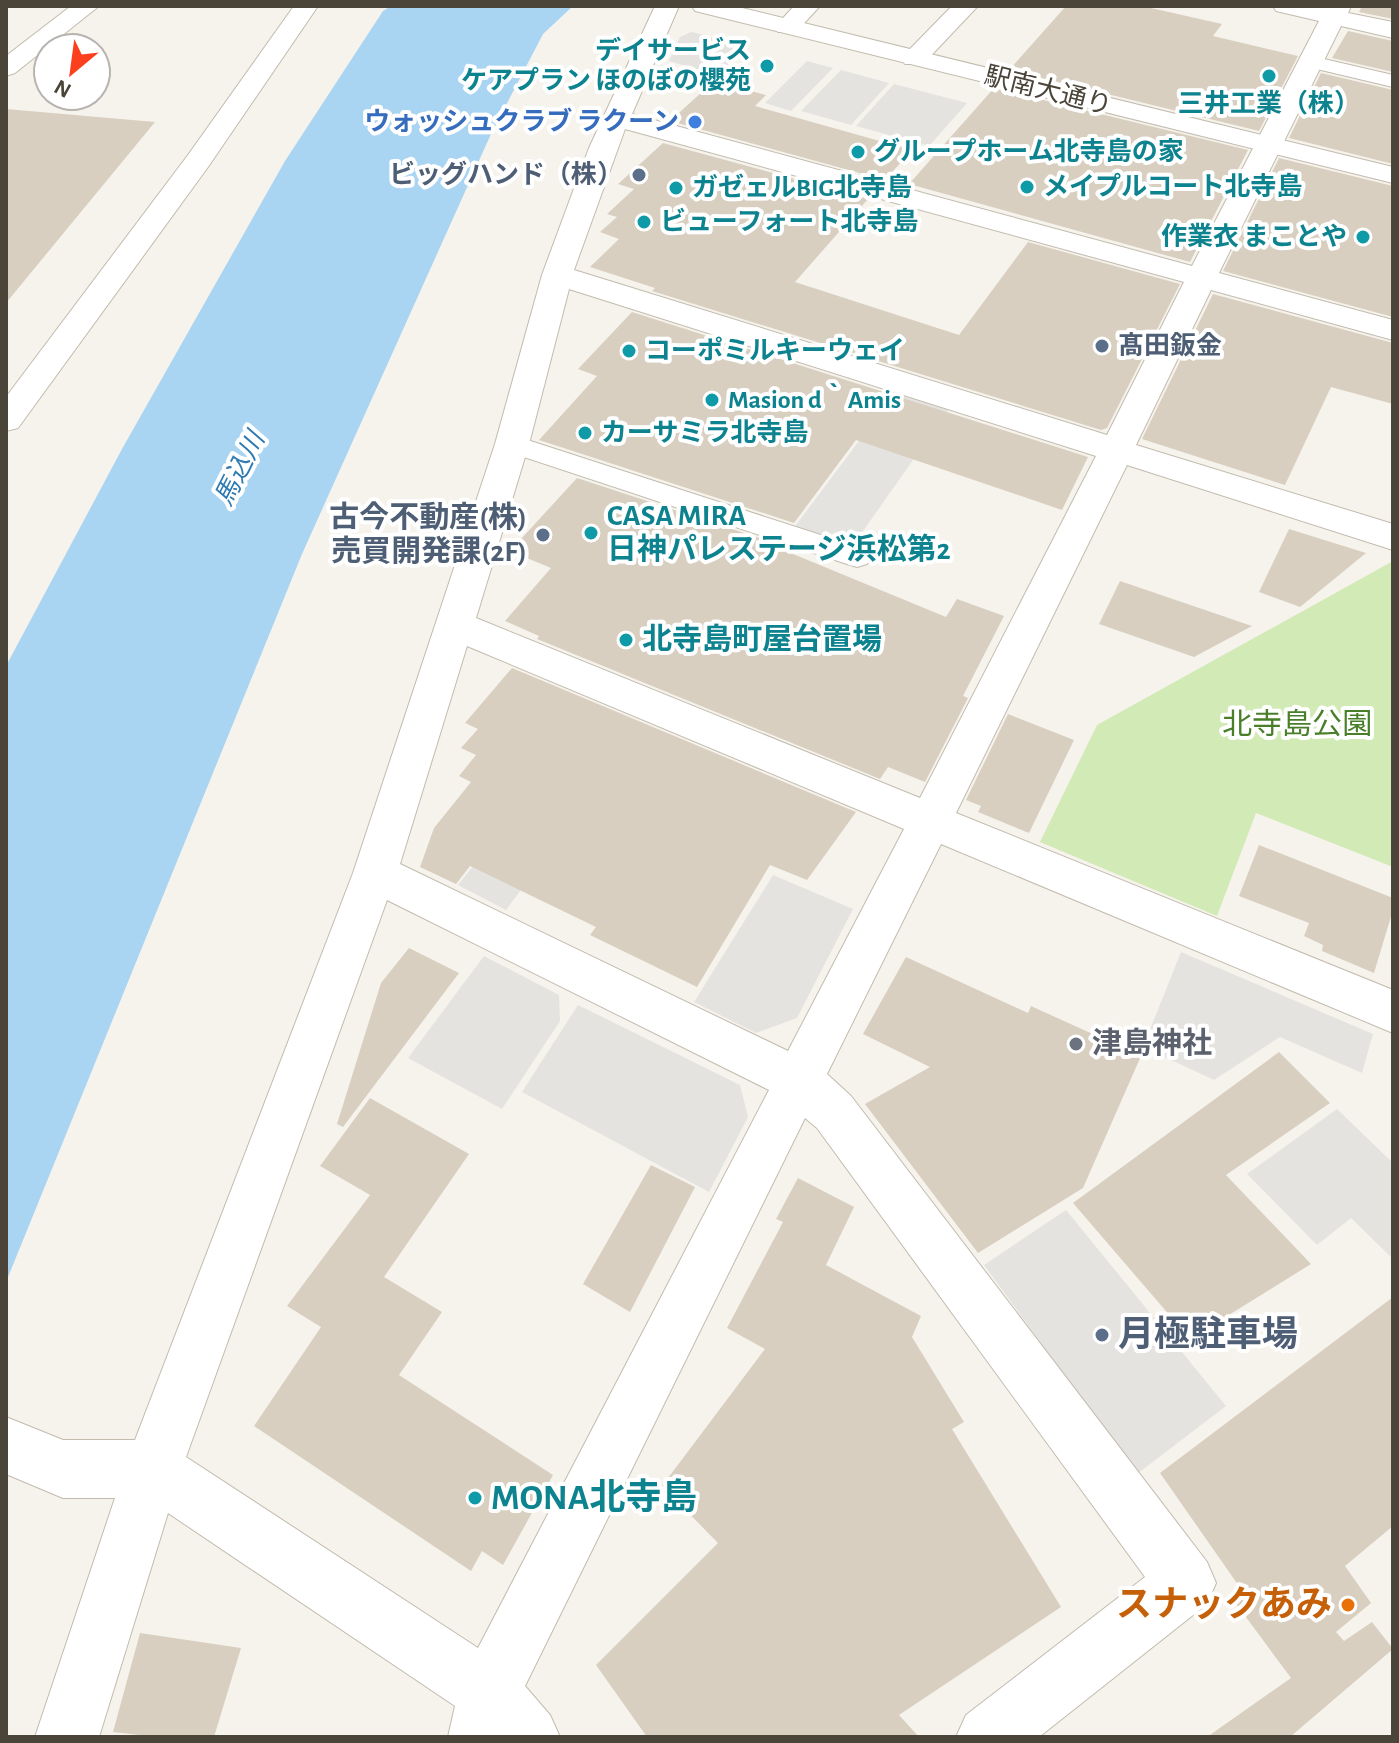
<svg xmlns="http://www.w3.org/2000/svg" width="1399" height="1743" font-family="'Alegreya Sans','Noto Sans JP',sans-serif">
<rect width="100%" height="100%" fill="#f6f3ec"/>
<!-- green -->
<polygon fill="#d2eab5" points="1393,561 1393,867 1256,813 1217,916 1040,842 1097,725"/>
<!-- parking -->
<g fill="#e5e3e0">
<polygon points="691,32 692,32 748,47 718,75 669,61 680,37"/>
<polygon points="807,61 833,68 791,111 765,103"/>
<polygon points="841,70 889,83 851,125 801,111"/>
<polygon points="894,84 967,103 929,146 856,126"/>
<polygon points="895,393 949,409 851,548 793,529"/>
<polygon points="513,816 560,838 506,910 458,885"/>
<polygon points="773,875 853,909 797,1018 756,1033 694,1002"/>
<polygon points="1181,952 1373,1034 1362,1073 1280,1037 1214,1080 1143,1047"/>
<polygon points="484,956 559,995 560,1021 502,1109 408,1058"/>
<polygon points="578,1005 740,1085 748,1117 709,1192 522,1092"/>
<polygon points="1337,1109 1393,1163 1393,1259 1351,1218 1317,1245 1247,1174"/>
<polygon points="1066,1210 1226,1406 1137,1474 984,1265"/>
</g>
<!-- water -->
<polygon fill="#a9d4f2" points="391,6 573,6 543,34 491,134 302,554 6,1282 6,666 122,449 285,161 383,11"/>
<!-- building -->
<g fill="#d8cfc1">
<polygon points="1066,6 1142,6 1222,24 1213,36 1298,56 1259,131 1009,70"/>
<polygon points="1362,6 1393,6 1393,19 1359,12"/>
<polygon points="1348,31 1393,41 1393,72 1332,58"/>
<polygon points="1321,73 1393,90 1393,164 1289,138"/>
<polygon points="714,81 766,95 755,106 912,150 885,180 670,121"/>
<polygon points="994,88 1248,150 1190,262 909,184"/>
<polygon points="6,109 155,122 6,303"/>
<polygon points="663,143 868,199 795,282 959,335 1028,242 1180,284 1107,428 1101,430 652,291 655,288 590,267 619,239 600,232 617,217 607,214 634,189 618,184"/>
<polygon points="1279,158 1393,186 1393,317 1223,271"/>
<polygon points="1213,294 1393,343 1393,404 1331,387 1285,485 1142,439"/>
<polygon points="632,312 1088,457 1062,510 856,440 794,523 539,440 597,376 578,369"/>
<polygon points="577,478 778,544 776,547 946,617 957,599 1004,616 963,696 968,698 925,782 888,767 880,779 537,639 539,636 505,621 551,568 510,551"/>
<polygon points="1289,529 1366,553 1300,607 1259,592"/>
<polygon points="1120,581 1252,626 1194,657 1099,624"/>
<polygon points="512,668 856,812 807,880 770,865 697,987 590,935 596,927 470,866 456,884 420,867 434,828 471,782 459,776 476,755 461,748 478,729 465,723"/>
<polygon points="1008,714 1074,740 1029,833 978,812 981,806 966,800"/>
<polygon points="1259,845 1393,898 1393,910 1374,973 1322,951 1323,945 1304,936 1309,923 1239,896"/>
<polygon points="409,948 459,973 343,1127 337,1124 381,983"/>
<polygon points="906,957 1028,1013 1031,1006 1141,1056 1083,1188 978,1253 865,1104 930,1067 863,1034"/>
<polygon points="1279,1052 1330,1103 1226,1175 1311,1264 1190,1339 1073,1203"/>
<polygon points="370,1098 469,1154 384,1277 442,1312 399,1375 553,1475 503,1565 482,1551 471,1571 254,1426 321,1327 287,1306 370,1195 320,1166"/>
<polygon points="651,1165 695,1187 630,1312 583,1284"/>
<polygon points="798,1178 854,1207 826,1265 921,1316 912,1337 964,1422 952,1429 1061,1607 899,1715 919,1737 647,1737 596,1665 718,1543 662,1486 765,1349 727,1328 783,1222 776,1219"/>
<polygon points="1393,1297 1393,1526 1345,1566 1371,1603 1336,1632 1344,1641 1372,1622 1393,1649 1290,1737 1207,1737 1291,1678 1231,1597 1241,1589 1160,1473"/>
<polygon points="140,1633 241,1648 214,1737 156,1737 113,1732"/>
</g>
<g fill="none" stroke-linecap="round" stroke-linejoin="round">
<!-- service casing -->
<g stroke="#c2bbae" stroke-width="2">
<g id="service">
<polygon points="1311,56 1393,75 1393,87 1304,66 1301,62 1304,58"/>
<polygon points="512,435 867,550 871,557 867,564 857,567 847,564 503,450 499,444 503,438"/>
</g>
</g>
<!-- minor casing -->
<g stroke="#c2bbae" stroke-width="2">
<g id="minor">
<polygon points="71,6 99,6 15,73 6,76 6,56"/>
<polygon points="294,6 318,6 208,167 18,428 6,431 6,397 188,155"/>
<path d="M 655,6 L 679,6 L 632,114 L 1192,266 L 1319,21 L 1276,11 L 1273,6 L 1351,6 L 1348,13 L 1393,22 L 1393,38 L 1341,26 L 1219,273 L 1393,320 L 1393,340 L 1211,290 L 1136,445 L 1393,524 L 1393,550 L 1127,465 L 956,813 L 1393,990 L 1393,1033 L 941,844 L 827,1074 L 851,1096 L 1207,1562 L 1216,1583 L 1207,1604 L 1039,1737 L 956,1737 L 966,1715 L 1145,1577 L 817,1128 L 805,1118 L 525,1686 L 550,1715 L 560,1737 L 448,1737 L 455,1706 L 168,1513 L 99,1737 L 35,1737 L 115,1498 L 63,1498 L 6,1474 L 6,1417 L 63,1440 L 135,1440 L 353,873 L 495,444 L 542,275 L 589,148 ZM 625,129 L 1184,282 L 1107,435 L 574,270 ZM 569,289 L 1096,456 L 920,798 L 476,618 L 529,444 ZM 467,646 L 904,829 L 788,1051 L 400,864 ZM 387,900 L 769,1090 L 478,1648 L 186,1457 Z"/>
<polygon points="794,6 820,6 796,32 778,32 775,27"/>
<polygon points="952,6 978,6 923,64 905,64 901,59 905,54"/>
</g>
</g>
<!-- tertiary casing -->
<g stroke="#c2bbae" stroke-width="2">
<polygon id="tertiary" points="692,6 734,6 1393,167 1393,183 695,11"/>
</g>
<!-- service -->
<use href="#service" fill="#fff" fill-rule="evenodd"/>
<!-- minor -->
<use href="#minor" fill="#fff" fill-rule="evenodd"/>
<!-- tertiary -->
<use href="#tertiary" fill="#fff" fill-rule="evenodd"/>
</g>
<!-- markers -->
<g fill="#0f9aa8" stroke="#fff" stroke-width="3">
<circle cx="767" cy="66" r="8"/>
<circle cx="1269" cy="76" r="8"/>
<circle cx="858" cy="152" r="8"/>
<circle cx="1027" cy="187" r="8"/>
<circle cx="676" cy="188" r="8"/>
<circle cx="644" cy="222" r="8"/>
<circle cx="1363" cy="237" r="8"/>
<circle cx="629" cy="351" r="8"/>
<circle cx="712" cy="400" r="8"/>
<circle cx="585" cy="433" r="8"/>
<circle cx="591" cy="533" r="8"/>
<circle cx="626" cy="640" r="8"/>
<circle cx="475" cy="1498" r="8"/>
</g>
<circle fill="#3f7fe0" stroke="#fff" stroke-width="3" cx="695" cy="122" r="8"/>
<g fill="#5c6f8a" stroke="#fff" stroke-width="3">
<circle cx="639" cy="175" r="8"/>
<circle cx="1102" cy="346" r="8"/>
<circle cx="543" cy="535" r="8"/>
<circle cx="1102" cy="1335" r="8"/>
</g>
<circle fill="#6b7280" stroke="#fff" stroke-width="3" cx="1076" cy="1044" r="8"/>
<circle fill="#e8710a" stroke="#fff" stroke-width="3" cx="1348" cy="1605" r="8"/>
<g text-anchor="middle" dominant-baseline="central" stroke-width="8" stroke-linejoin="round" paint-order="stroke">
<!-- far-culture labels -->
<g font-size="26" font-weight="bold" fill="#0d838f" stroke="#fff" text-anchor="start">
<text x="751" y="51" text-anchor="end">デイサービス<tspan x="751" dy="30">ケアプラン ほのぼの櫻苑</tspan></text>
<text x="1269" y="104" text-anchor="middle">三井工業（株）</text>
<text x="874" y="152">グループホーム北寺島の家</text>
<text x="1043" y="187">メイプルコート北寺島</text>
<text x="692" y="188">ガゼェルBIG北寺島</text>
<text x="660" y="222">ビューフォート北寺島</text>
<text x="1347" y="237" text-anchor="end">作業衣 まことや</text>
<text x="645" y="351">コーポミルキーウェイ</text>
<text x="728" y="400">Masion d｀Amis</text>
<text x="601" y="433">カーサミラ北寺島</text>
</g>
<!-- far-street labels -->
<g font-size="26" fill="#4b4439" stroke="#fff">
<text transform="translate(1048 91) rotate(14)">駅南大通り</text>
</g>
<!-- far-shop labels -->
<g font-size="26" font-weight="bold" fill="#366cbe" stroke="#fff" text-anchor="end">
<text x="679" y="122">ウォッシュクラブ ラクーン</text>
</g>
<!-- far-service labels -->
<g font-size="26" font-weight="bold" fill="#4e5e75" stroke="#fff" text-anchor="end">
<text x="623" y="175">ビッグハンド（株）</text>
<text x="1118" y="346" text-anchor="start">髙田鈑金</text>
</g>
<!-- far-water labels -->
<g font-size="26" font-style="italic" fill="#2e7ab2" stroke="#fff">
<text transform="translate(240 469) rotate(-63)">馬込川</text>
</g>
<!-- culture labels -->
<g font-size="30" font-weight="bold" fill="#0d838f" stroke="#fff" text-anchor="start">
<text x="607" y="516">CASA MIRA<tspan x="607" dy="34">日神パレステージ浜松第2</tspan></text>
<text x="642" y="640">北寺島町屋台置場</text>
</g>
<!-- service labels -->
<g font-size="30" font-weight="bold" fill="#4e5e75" stroke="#fff" text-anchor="end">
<text x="527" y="518">古今不動産(株)<tspan x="527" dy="34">売買開発課(2F)</tspan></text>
</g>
<!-- park labels -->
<g font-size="30" fill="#4a7f2a" stroke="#fff">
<text x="1297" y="725">北寺島公園</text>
</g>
<!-- worship labels -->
<g font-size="30" font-weight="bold" fill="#5b616d" stroke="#fff" text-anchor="start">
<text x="1092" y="1044">津島神社</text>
</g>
<!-- near-service labels -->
<g font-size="36" font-weight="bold" fill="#4e5e75" stroke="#fff" text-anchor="start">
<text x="1118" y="1335">月極駐車場</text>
</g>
<!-- near-culture labels -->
<g font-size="36" font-weight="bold" fill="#0d838f" stroke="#fff" text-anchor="start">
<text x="491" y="1498">MONA北寺島</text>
</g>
<!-- near-food labels -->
<g font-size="36" font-weight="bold" fill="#c56008" stroke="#fff" text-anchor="end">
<text x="1332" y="1605">スナックあみ</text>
</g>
</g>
<!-- border -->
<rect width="1399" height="1743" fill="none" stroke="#4b4439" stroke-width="16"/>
<!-- north arrow -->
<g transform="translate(72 72) rotate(209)"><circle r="38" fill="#ffffff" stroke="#b7b4b0" stroke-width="2"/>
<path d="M0-6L14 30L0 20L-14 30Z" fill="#fc3f1d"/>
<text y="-12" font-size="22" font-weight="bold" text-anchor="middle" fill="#4b4439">N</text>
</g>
</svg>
